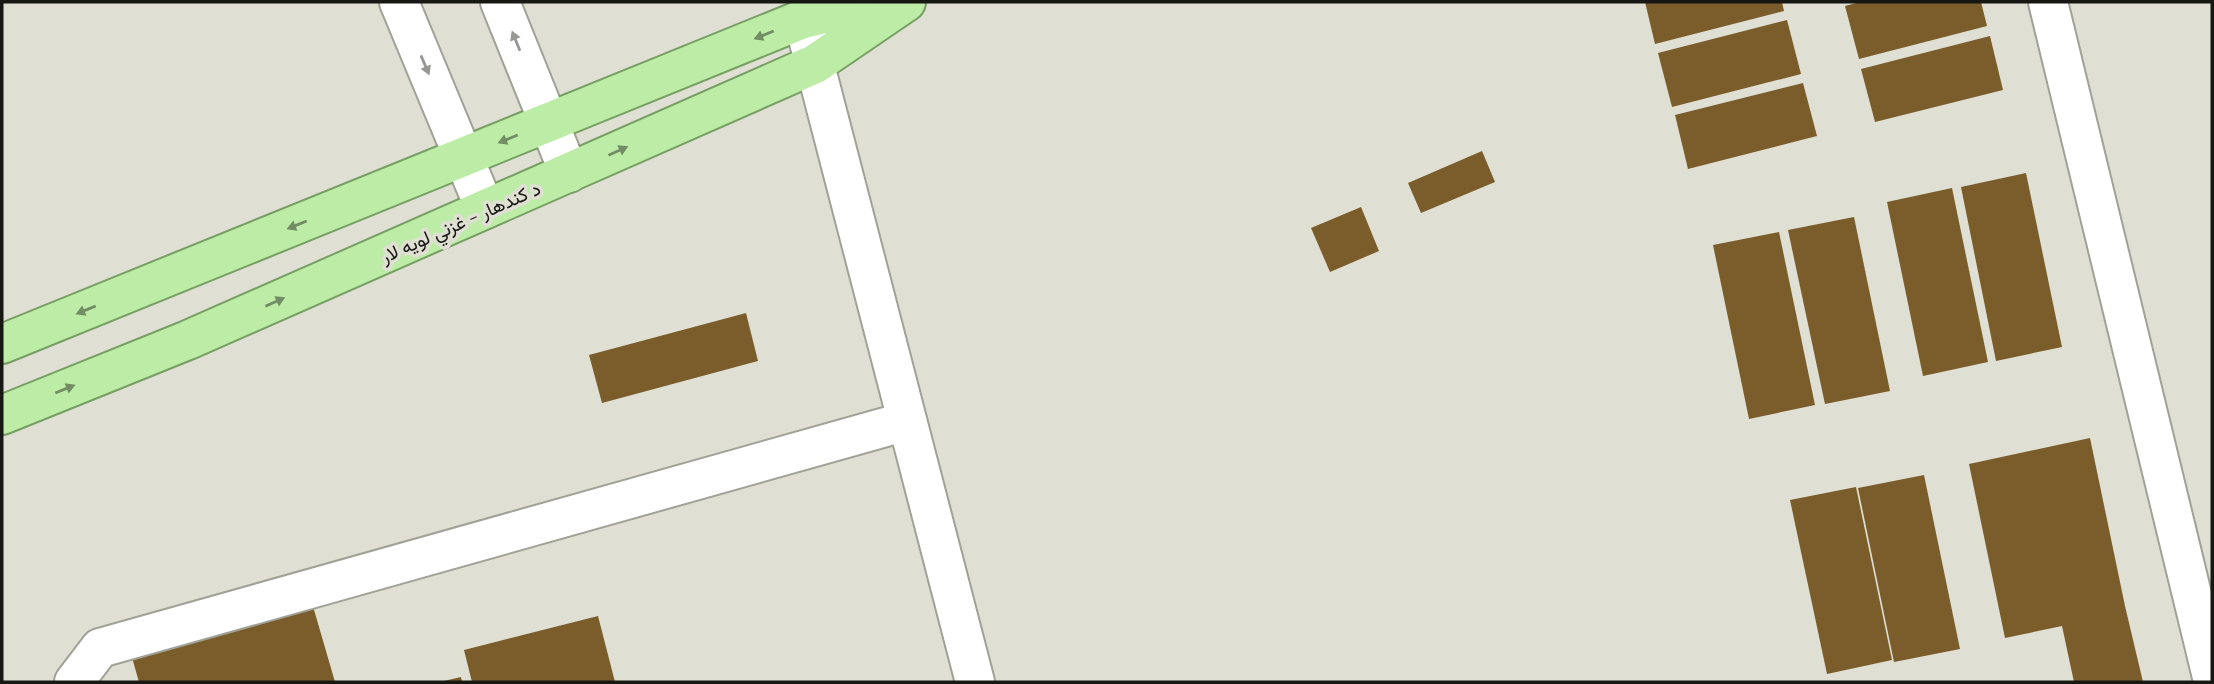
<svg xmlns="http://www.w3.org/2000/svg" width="2214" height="684" font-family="'Playfair Display',Vazirmatn,serif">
<rect width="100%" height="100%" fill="#dfdfd3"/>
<!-- building -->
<g fill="#7a5d2a">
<polygon points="1645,2 1782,2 1784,11 1655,44"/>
<polygon points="1860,2 1981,2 1987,26 1859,59 1845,6"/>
<polygon points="1787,20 1801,74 1672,107 1658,53"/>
<polygon points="1990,36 2003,90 1875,122 1861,69"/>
<polygon points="1803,83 1817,136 1688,169 1675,115"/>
<polygon points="1482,151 1495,182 1421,213 1408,183"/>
<polygon points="2026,173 2062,347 1996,361 1961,187"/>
<polygon points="1952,188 1988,362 1923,376 1887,202"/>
<polygon points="1361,207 1379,251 1330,272 1311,228"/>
<polygon points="1854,217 1890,391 1825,404 1788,230"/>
<polygon points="1779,232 1815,405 1749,419 1713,245"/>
<polygon points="746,313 758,361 602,403 589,355"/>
<polygon points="2090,438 2125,606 2143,682 2074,682 2062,626 2005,638 1969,464"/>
<polygon points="1924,475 1960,649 1894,662 1858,488"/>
<polygon points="1856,487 1892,660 1827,674 1790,500"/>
<polygon points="310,596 335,682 139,682 129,647"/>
<polygon points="598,616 615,682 472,682 464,650"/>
<polygon points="461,677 462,682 445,682 444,681"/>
</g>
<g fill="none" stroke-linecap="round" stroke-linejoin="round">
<!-- minor casing -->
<g stroke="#a1a297" stroke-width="42">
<g id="minor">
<polyline points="2048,2 2212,677"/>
<polyline points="803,19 975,682"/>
<polyline points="74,682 100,648 907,421"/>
</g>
</g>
<!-- tertiary casing -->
<g stroke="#a1a297" stroke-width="42">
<g id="tertiary">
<polyline points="399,2 485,209"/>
<polyline points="500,2 569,173"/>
</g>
</g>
<!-- trunk casing -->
<g stroke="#779f64" stroke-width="42">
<g id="trunk">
<polyline points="2,344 803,19 876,2"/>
<polyline points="2,415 188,340 815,64 906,2"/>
</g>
</g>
<!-- minor -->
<use href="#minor" stroke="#fff" stroke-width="38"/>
<!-- tertiary -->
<use href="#tertiary" stroke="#fff" stroke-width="38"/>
<!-- trunk -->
<use href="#trunk" stroke="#bceca6" stroke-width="38"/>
</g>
<!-- one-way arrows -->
<defs><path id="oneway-solid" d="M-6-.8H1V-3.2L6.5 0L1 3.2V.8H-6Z" transform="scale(1.75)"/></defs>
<g fill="#728c64">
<use href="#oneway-solid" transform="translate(764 35) rotate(158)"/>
<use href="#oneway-solid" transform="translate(508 139) rotate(158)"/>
<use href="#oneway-solid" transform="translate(618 151) rotate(-24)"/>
<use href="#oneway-solid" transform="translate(297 225) rotate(158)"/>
<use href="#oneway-solid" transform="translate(275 302) rotate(-24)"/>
<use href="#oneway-solid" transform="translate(86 310) rotate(158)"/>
<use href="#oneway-solid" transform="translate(65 389) rotate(-22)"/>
</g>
<g fill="#979795">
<use href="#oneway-solid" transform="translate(516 41) rotate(-112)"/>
<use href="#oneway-solid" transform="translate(425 65) rotate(67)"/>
</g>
<g text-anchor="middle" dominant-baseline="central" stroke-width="7" stroke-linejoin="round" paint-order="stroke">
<!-- street labels -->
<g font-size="19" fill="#171713" stroke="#dfdfd3">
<text transform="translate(460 221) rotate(-24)">د کندهار - غزني لويه لار</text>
</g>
</g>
<!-- border -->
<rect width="2214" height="684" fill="none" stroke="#171713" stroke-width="7"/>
</svg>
